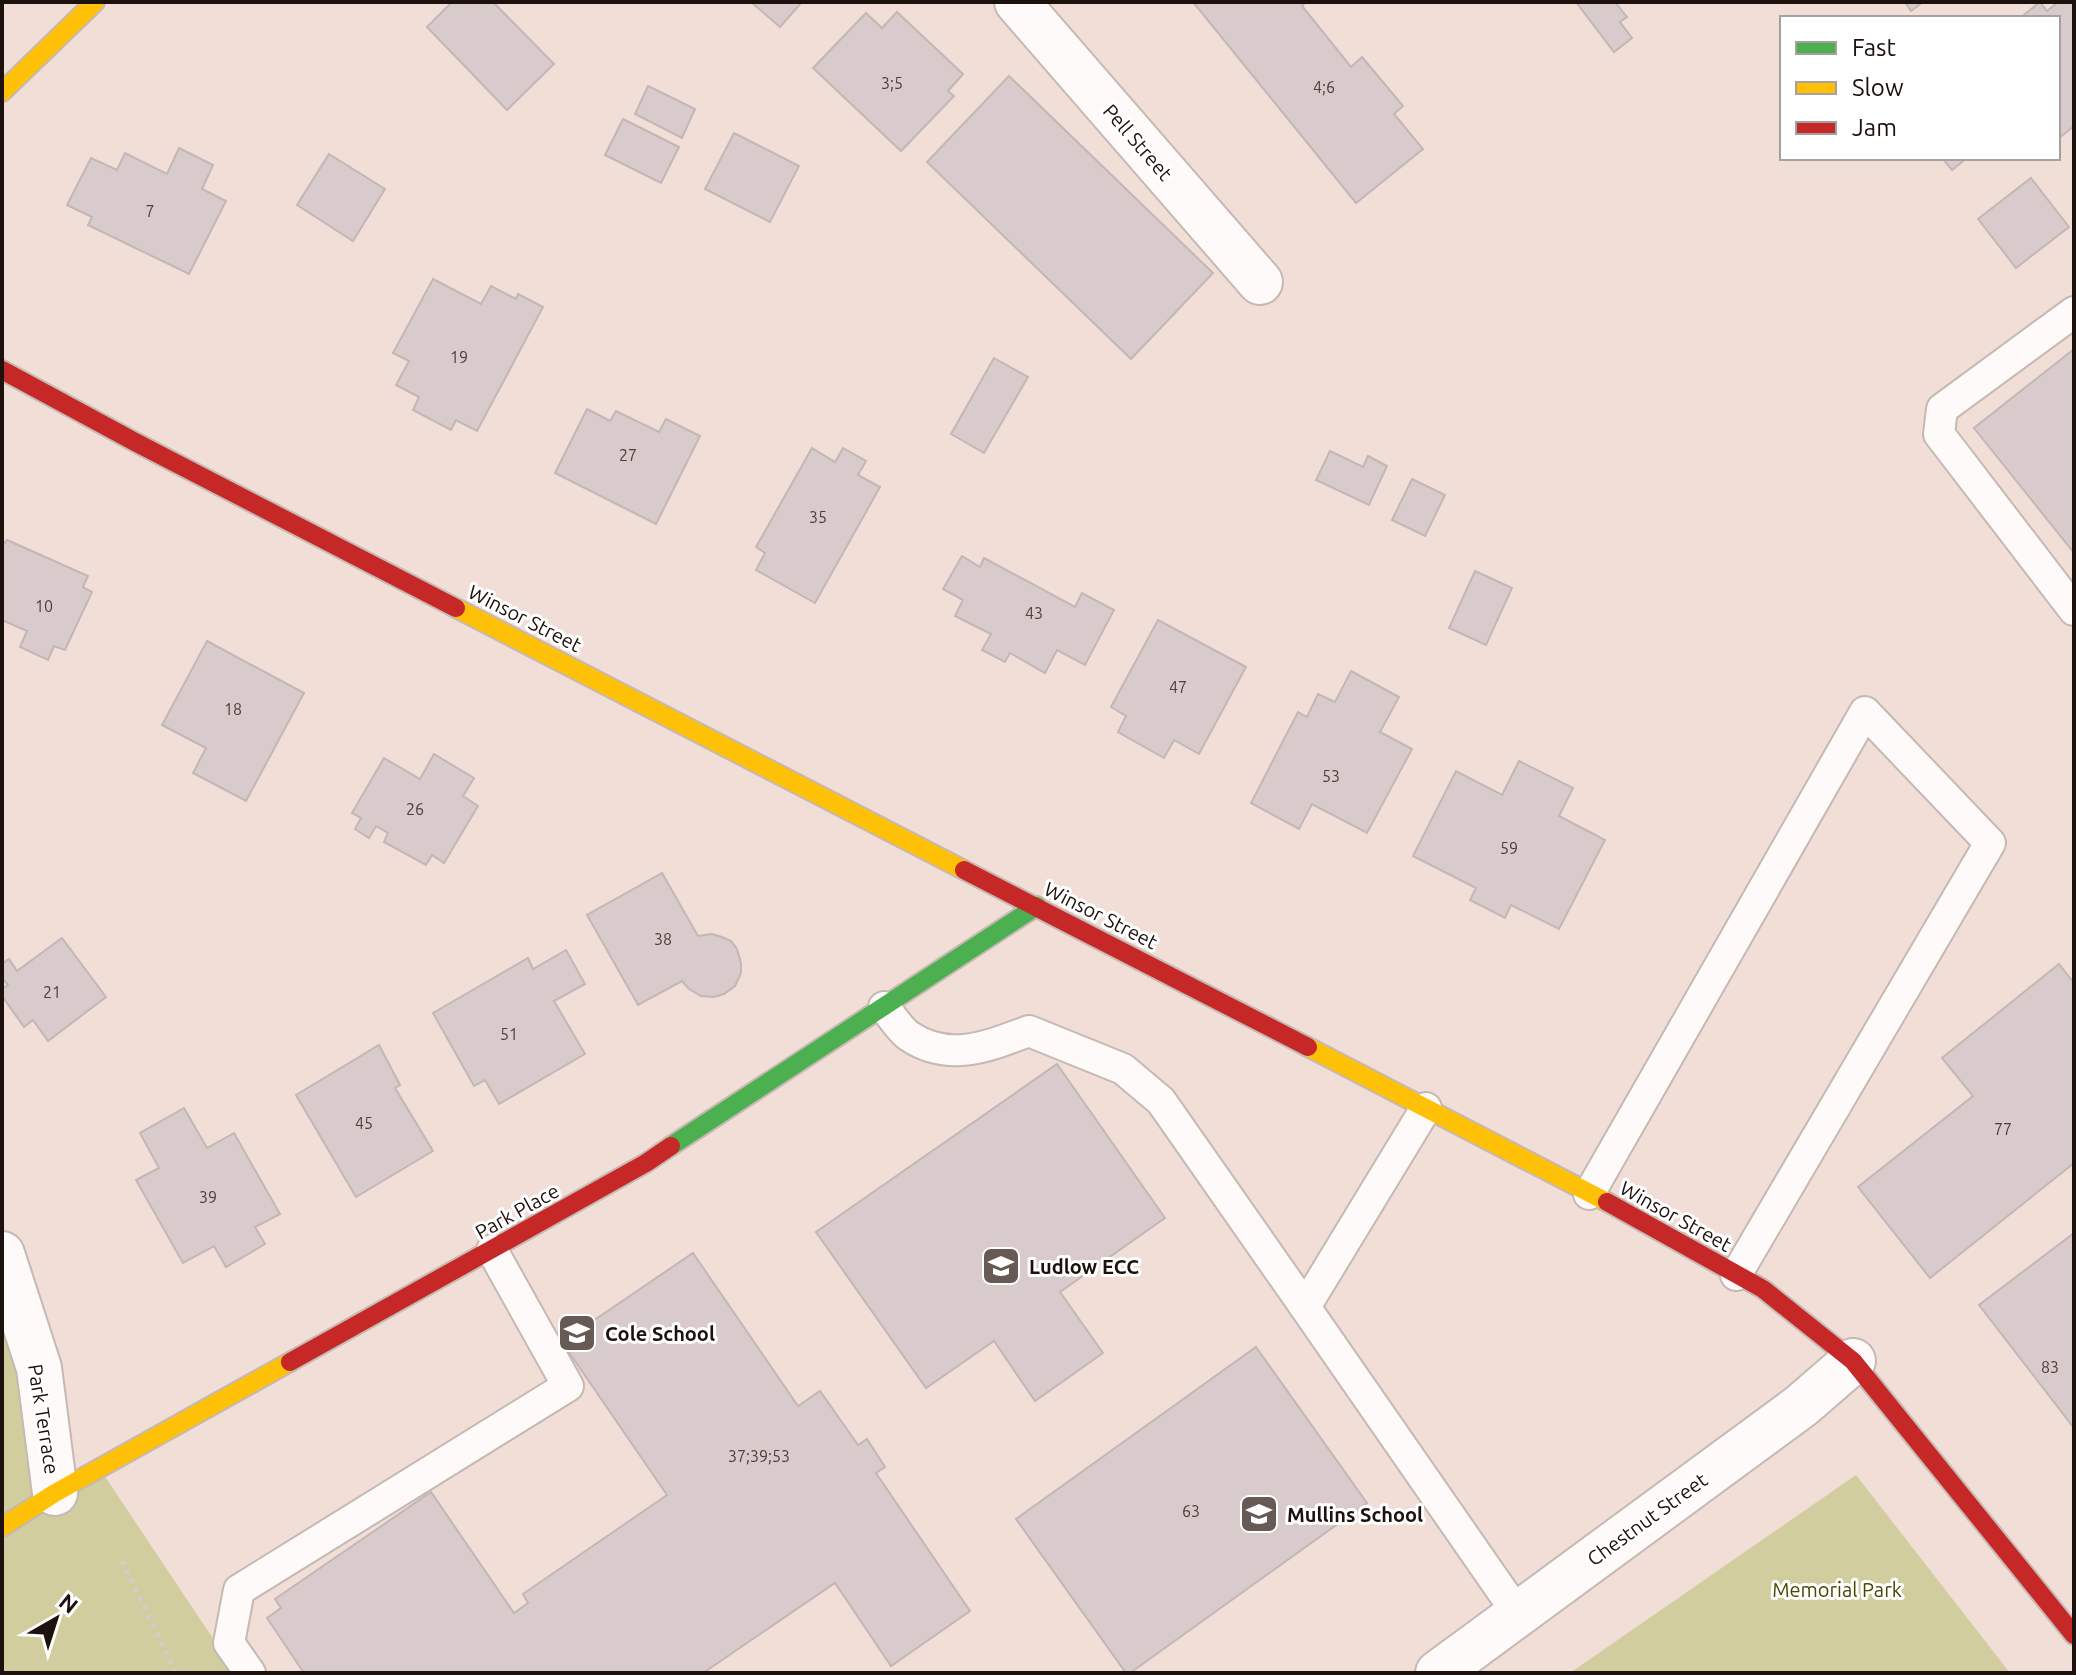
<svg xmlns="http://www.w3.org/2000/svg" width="2076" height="1675" font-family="Ubuntu,sans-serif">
<rect width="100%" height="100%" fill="#f1dfd7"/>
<!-- green -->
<g fill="#d1cd9e">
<polygon points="2,1254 55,1493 100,1469 236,1673 2,1673"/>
<polygon points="1856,1475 2010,1673 1570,1673"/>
</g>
<!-- building -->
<g fill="#d9cbcc" stroke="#c3b6b7" stroke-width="2">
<polygon points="452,2 493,2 554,64 507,110 427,27"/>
<polygon points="751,2 802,2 780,27"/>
<polygon points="1193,2 1306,2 1302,6 1351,67 1362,57 1403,106 1394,114 1423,149 1356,203"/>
<polygon points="1576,2 1615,2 1627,17 1620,22 1632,38 1614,52"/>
<polygon points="1905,2 1923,2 1911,11"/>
<polygon points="2040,2 2047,11 2058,2 2074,2 2074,126 2058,139 2058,18 2020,18"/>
<polygon points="897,12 963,74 948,91 954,96 901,151 813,68 866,13 882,28"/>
<polygon points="1009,76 1213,273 1131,359 927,162"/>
<polygon points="648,86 695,109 682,138 635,114"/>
<polygon points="623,119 679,147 661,183 605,155"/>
<polygon points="734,133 799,166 770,222 705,189"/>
<polygon points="179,148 213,165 202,189 226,201 189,274 88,225 92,217 67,205 91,158 117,170 125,153 167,174"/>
<polygon points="329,154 385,189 353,241 297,205"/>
<polygon points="1942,158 1967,158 1952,170"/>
<polygon points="2031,178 2069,227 2016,268 1978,219"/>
<polygon points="433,279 481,304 491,286 516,299 518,294 543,307 477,431 456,420 451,430 413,410 419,397 396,385 409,361 393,353"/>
<polygon points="2074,349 2074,553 1974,428"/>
<polygon points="994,358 1028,377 984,453 951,434"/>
<polygon points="587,409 610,421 616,411 659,432 666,419 700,436 656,524 555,473"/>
<polygon points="812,448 835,462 843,448 866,461 858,475 880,487 815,603 756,570 765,553 756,547"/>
<polygon points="1330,451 1363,467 1368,456 1387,466 1369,505 1316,480"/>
<polygon points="1412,479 1445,495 1425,536 1392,520"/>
<polygon points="7,540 88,576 83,587 92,592 65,650 54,646 48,660 20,647 27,631 2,620 2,546"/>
<polygon points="962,556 980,567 984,558 1075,607 1082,593 1114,610 1085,665 1057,650 1045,673 1010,653 1005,662 982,650 991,634 955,616 963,600 943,589"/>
<polygon points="1475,571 1512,588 1486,645 1449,628"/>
<polygon points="1158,620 1246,667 1199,754 1174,740 1164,758 1118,732 1126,716 1111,707"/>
<polygon points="207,641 304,693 246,801 193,773 206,748 162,725"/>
<polygon points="1351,671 1399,697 1380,732 1412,749 1367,833 1312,804 1299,829 1251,803 1298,712 1307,717 1318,694 1335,702"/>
<polygon points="434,754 474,778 463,796 478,806 444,863 432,855 426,865 384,842 388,833 376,826 369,838 355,829 361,818 352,813 384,758 420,779"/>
<polygon points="1519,761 1573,788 1559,816 1605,840 1559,929 1511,905 1505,918 1470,900 1476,888 1413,856 1456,771 1502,795"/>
<polygon points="662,873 698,936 712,934 722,937 731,941 737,949 741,963 741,973 735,986 724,994 714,997 701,996 689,989 682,981 638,1005 587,915"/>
<polygon points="62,938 106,997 48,1041 33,1020 24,1027 2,996 2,989 8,985 2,978 2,964 9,959 17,971"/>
<polygon points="566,950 585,984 554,1001 585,1054 499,1104 485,1080 474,1086 433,1013 528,958 533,969"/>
<polygon points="2059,964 2074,983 2074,1163 1930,1278 1858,1187 1973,1096 1942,1058"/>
<polygon points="379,1045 400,1085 395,1088 433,1151 356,1197 296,1095"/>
<polygon points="1057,1064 1165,1218 1060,1292 1103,1353 1035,1401 994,1341 926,1388 816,1232"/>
<polygon points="184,1108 207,1148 234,1133 280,1214 255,1227 265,1244 226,1267 214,1246 183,1263 136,1180 159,1168 140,1133"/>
<polygon points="2074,1233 2074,1428 1979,1305"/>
<polygon points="693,1253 798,1406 820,1391 858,1445 867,1439 885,1467 876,1473 970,1611 891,1666 835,1583 703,1673 304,1673 267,1618 281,1608 275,1599 431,1492 514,1613 528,1603 523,1594 667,1495 562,1342"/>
<polygon points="1256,1347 1367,1503 1130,1673 1126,1673 1016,1519"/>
</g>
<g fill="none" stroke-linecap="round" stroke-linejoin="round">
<!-- lane casing -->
<g stroke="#c6b8b2" stroke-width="34">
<g id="lane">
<polyline points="2074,312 1942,409 1939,434 2074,610"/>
<path d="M 884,1007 C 892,1016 899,1029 909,1036 C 949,1063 989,1046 1029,1031 L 1123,1069 L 1161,1101 L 1305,1307 L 1426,1108"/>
<polyline points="1589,1194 1865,712 1990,843 1736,1275"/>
<polyline points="1305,1307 1518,1614"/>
<polyline points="250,1673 229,1643 239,1590 568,1386 492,1250"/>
</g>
</g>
<!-- street casing -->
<g stroke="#c6b8b2" stroke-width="48">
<g id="street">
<polyline points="1017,2 1260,282"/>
<polyline points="2,1254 39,1368 55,1493"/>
<polyline points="1438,1673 1801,1406 1853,1361"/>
</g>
</g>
<!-- fast casing -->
<g stroke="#c6b8b2" stroke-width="22">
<polyline id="fast" points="671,1146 1037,906"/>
</g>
<!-- slow casing -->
<g stroke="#c6b8b2" stroke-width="22">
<g id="slow">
<polyline points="2,92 95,2"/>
<polyline points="456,608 964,870"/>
<polyline points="1308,1047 1607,1202"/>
<polyline points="2,1527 55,1493 290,1362"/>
</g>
</g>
<!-- jam casing -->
<g stroke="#c6b8b2" stroke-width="22">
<g id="jam">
<polyline points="2,370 135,442 456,608"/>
<polyline points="964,870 1308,1047"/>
<polyline points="1607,1202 1763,1289 1853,1361 2074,1635"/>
<polyline points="290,1362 646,1163 671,1146"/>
</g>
</g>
<!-- path -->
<polyline stroke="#d2cdca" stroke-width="5" stroke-dasharray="4 6" stroke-linecap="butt" points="122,1561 176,1673"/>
<!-- lane -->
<use href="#lane" stroke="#fdfaf9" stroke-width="30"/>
<!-- street -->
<use href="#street" stroke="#fdfaf9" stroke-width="44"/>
<!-- fast -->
<use href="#fast" stroke="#4caf50" stroke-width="18"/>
<!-- slow -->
<use href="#slow" stroke="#ffc107" stroke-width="18"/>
<!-- jam -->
<use href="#jam" stroke="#c62828" stroke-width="18"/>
</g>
<!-- icons -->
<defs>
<g id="school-square" transform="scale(2)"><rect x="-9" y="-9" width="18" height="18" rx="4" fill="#675953" stroke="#fff"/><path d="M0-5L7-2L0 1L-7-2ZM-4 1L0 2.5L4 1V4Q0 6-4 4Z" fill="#fff"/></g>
</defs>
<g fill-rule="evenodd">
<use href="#school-square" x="1001" y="1266"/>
<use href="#school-square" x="577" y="1333"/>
<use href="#school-square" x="1259" y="1514"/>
</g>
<g text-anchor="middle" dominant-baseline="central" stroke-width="6" stroke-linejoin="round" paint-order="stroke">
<!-- number labels -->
<g font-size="16" fill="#4b403c">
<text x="892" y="83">3;5</text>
<text x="1324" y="87">4;6</text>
<text x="150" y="211">7</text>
<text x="459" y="357">19</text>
<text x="628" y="455">27</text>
<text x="818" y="517">35</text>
<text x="44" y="606">10</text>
<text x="1034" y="613">43</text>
<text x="1178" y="687">47</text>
<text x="233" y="709">18</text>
<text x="1331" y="776">53</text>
<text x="415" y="809">26</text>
<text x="1509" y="848">59</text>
<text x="663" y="939">38</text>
<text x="52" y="992">21</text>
<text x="509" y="1034">51</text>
<text x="364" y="1123">45</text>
<text x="2003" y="1129">77</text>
<text x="208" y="1197">39</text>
<text x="2050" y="1367">83</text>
<text x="759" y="1456">37;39;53</text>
<text x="1191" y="1511">63</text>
</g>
<!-- street labels -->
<g font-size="20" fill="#1c110c" stroke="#fff">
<text transform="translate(1138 142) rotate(49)">Pell Street</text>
<text transform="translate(525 618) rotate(27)">Winsor Street</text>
<text transform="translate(1101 915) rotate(27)">Winsor Street</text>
<text transform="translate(517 1211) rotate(-29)">Park Place</text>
<text transform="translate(1676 1216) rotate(29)">Winsor Street</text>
<text transform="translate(44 1419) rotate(81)">Park Terrace</text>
<text transform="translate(1647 1519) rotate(-36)">Chestnut Street</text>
</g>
<!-- poi labels -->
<g font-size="20" font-weight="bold" fill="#1c110c" stroke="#fff" text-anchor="start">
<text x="1029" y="1266">Ludlow ECC</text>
<text x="605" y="1333">Cole School</text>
<text x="1287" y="1514">Mullins School</text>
</g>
<!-- park labels -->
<g font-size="20" fill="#454900" stroke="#fff">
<text x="1837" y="1589">Memorial Park</text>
</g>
</g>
<!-- border -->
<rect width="2076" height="1675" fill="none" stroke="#1c110c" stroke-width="8"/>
<!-- legend -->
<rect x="1780" y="16" width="280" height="144" fill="#ffffff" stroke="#a4a09e" stroke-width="2"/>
<rect x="1796" y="42" width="40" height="12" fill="#4caf50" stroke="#a4a09e" stroke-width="2"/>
<text x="1852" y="56" font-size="24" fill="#1c110c">Fast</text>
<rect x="1796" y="82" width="40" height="12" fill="#ffc107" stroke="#a4a09e" stroke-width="2"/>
<text x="1852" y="96" font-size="24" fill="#1c110c">Slow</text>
<rect x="1796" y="122" width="40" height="12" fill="#c62828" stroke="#a4a09e" stroke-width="2"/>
<text x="1852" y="136" font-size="24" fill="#1c110c">Jam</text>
<!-- north arrow -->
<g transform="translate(56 1619) rotate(39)" stroke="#ffffff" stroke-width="6" paint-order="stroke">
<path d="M0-6L14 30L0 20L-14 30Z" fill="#1c110c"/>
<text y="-12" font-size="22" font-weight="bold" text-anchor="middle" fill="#1c110c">N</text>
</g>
</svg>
